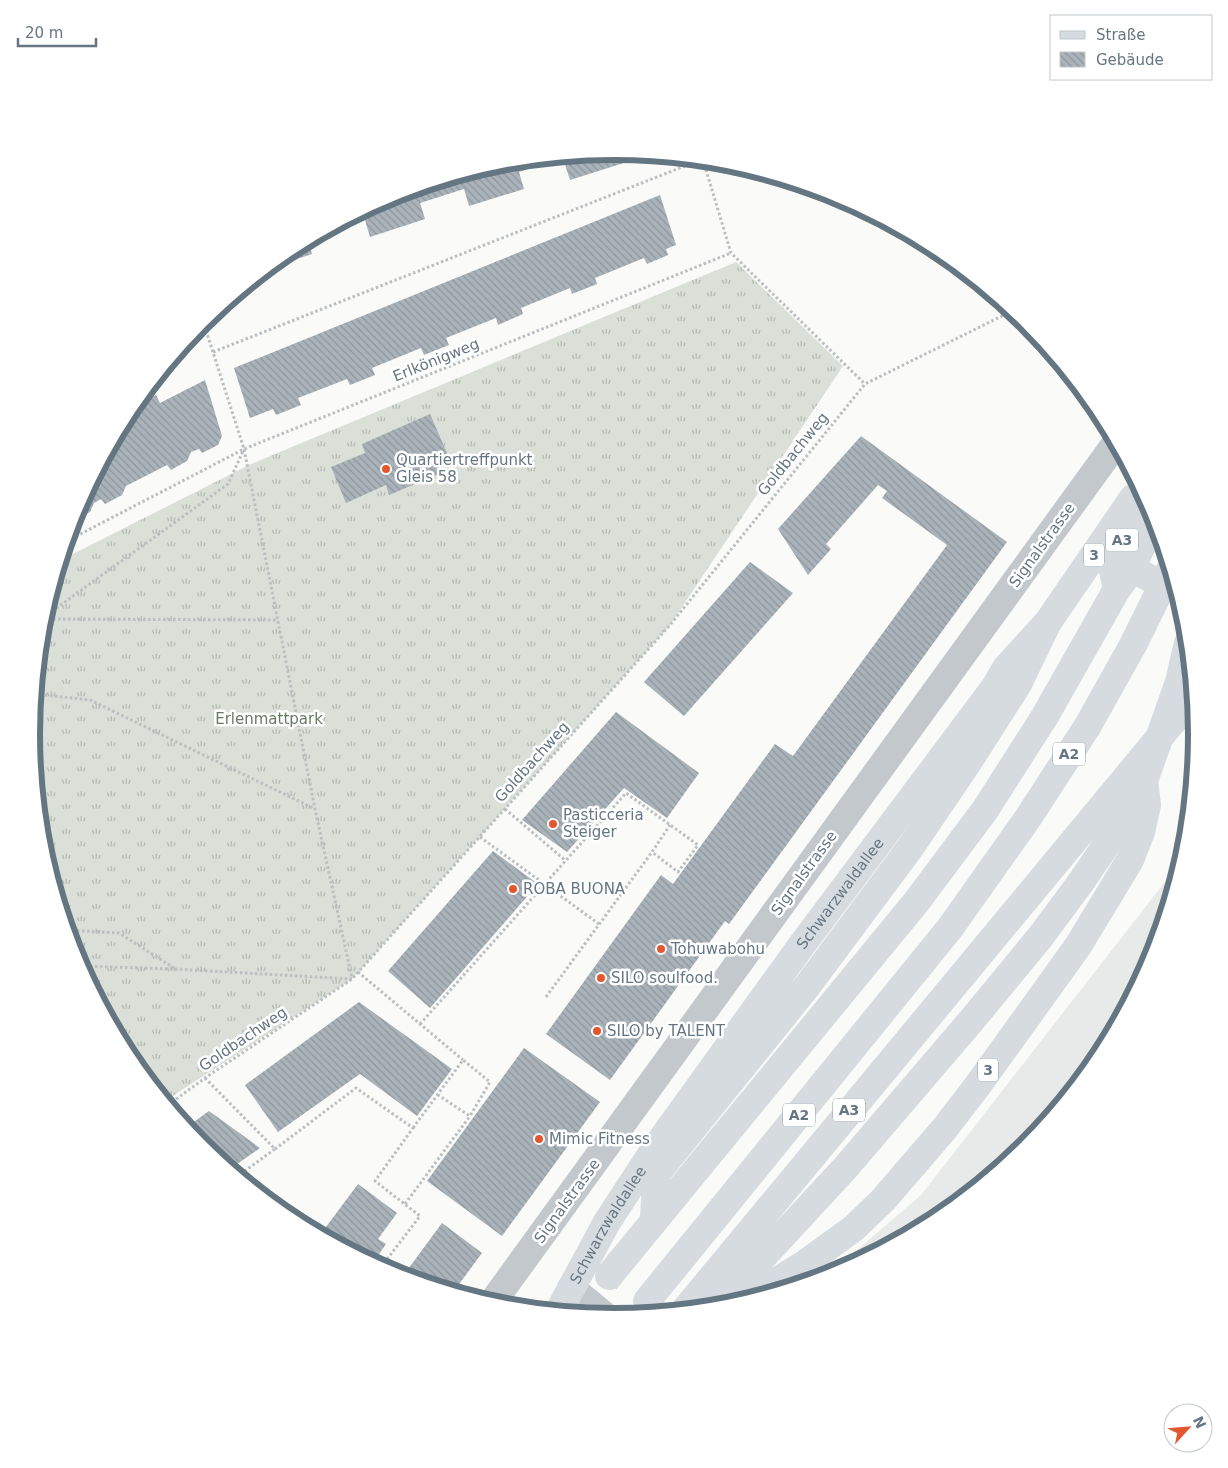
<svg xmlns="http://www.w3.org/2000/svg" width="1228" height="1468" font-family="'DejaVu Sans',sans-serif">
<defs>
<pattern id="grass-tufts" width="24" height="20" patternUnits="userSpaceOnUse" patternTransform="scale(1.25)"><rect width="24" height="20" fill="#dadfd7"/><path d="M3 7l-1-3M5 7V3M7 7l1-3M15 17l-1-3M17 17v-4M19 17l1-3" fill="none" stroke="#b4b9b4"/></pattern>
<pattern id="building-back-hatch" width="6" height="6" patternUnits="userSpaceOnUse" patternTransform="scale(1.25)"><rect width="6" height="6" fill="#aab3b9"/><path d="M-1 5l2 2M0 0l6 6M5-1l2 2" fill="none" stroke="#8e969c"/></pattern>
</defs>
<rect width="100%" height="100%" fill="#fafaf8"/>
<!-- built -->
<polygon fill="#e8e9e9" points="1182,860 1152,957 1098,1058 1026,1146 938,1219 837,1272 827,1276 921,1195"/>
<!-- grass -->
<polygon fill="url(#grass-tufts)" points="736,262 843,366 670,625 352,979 165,1101 129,1058 76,957 42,847 31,734 43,620 61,560 251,464"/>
<!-- building -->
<g fill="url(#building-back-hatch)">
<polygon points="614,151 649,155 570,180 563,158 519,172 524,189 469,206 464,189 420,203 425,219 370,237 365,220 323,232 391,196 501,162"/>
<polygon points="660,195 676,245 666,249 668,255 647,264 644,258 595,278 597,284 572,294 570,288 521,308 523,314 498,325 496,318 446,338 449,345 424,355 421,348 372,368 375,375 350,385 347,379 298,398 301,405 276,415 273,409 250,418 234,368"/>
<polygon points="308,240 312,254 267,269 290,249"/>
<polygon points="205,380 222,436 218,445 202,453 199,449 191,452 187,461 171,470 167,465 126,486 122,495 105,504 101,499 94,503 90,512 73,521 76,511 127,415 129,419 143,411 139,404 156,395 160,403"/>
<polygon points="430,414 450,460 437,466 441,473 389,495 386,485 346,503 331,467 365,453 362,444"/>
<polygon points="861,436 1007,542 729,924 725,921 610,1080 546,1034 661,875 673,884 775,744 793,756 947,545 882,498 887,491 878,485 826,544 831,549 808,575 778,529"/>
<polygon points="750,562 793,593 684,716 644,682"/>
<polygon points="616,712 699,773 667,818 624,788 567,852 522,820"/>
<polygon points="493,851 538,884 430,1008 388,971"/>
<polygon points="1173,887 1173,888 1168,906 1163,902"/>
<polygon points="359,1002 452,1069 417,1116 360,1074 278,1132 245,1085"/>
<polygon points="524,1048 600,1102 502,1236 427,1181"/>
<polygon points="209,1111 260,1148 230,1169 202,1146 187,1127"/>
<polygon points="358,1184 397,1213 378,1239 386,1244 373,1263 320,1235"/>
<polygon points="442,1223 482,1253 454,1291 403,1276"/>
</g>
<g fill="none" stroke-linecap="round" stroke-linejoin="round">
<!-- highway-tunnel -->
<polyline stroke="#d5d9db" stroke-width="28" stroke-dasharray="28 14" stroke-linecap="butt" points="579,1313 609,1276"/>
<!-- path -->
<g stroke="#bbbfc2" stroke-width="3" stroke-dasharray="2.5 2.5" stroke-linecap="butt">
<polyline points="703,160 731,253 865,384"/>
<polyline points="203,321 244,449 315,809 352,978"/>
<polyline points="213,352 700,160"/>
<polyline points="67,541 244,449 731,253"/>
<polyline points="44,617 228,484 244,449"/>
<polyline points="43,619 278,620"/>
<polyline points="35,694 90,700 315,809"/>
<polyline points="505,809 566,861"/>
<polyline points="480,837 599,924"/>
<polyline points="67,930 119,933 174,968"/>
<polyline points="80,966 174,969 352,979"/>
<polyline points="358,972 463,1060"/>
<polyline points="546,997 652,852"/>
<polyline points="420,1024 626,793 698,845 678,872 652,852 670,825"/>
<polyline points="205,1078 275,1149 238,1176"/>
<polyline points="168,1105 205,1078 352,979 670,625 865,384 1012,311"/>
<polyline points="413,1128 463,1060 490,1082 470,1116 438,1095"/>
<polyline points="275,1149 356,1088 413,1128 375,1181 420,1216 381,1267"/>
<polyline points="405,1204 470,1116"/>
</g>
<!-- minor -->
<g stroke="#c3c8cc" stroke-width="28">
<polyline points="571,1288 605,1316"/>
<polyline points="492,1303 1116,443"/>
</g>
<!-- major -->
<g stroke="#d6dbdf" stroke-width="28">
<path d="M 1119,548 C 1132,569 1149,584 1175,584"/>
<polyline points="748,1299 803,1265 854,1228 883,1200 945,1128 978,1085 1078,946 1130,860 1141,832 1147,805 1144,781 1179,682 1188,643"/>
<path id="s1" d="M 559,1311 L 607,1222 L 656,1147 L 801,946 L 995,687 L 1006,668 L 1048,622 L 1133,498"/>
</g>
<!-- highway -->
<g stroke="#d6dbdf" stroke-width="28">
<polyline points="1117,589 1112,566 1142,492"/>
<polyline points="654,1220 656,1174 808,985 910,848 967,764 1018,684 1048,622"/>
<polyline points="609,1276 917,901 985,810 1045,716 1117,589 1129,573 1155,518"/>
<polyline points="647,1301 950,928 1028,818 1087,727 1133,645 1170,570"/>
<polyline points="701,1302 747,1274 846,1167 971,1021 1041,936 1081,882 1115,832 1144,781"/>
<polyline points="685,1310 1193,697"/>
</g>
</g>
<!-- markers -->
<g fill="#e4572e" stroke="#fff" stroke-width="2">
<circle cx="386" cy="469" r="5"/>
<circle cx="553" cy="824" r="5"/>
<circle cx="513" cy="889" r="5"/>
<circle cx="661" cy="949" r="5"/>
<circle cx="601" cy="978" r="5"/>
<circle cx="597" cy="1031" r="5"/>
<circle cx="539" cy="1139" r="5"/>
</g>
<g text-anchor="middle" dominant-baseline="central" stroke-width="5" stroke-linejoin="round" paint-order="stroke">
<!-- shield labels -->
<g fill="#fff" stroke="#939fa8" stroke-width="1">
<rect x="1106" y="528.5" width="32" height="23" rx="4"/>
<rect x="1084" y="543.5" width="20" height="23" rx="4"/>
<rect x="1053" y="742.5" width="32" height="23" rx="4"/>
<rect x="978" y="1058.5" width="20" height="23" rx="4"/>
<rect x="833" y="1098.5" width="32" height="23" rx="4"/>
<rect x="783" y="1103.5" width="32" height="23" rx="4"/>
</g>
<g font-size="14" font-weight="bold" fill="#657683">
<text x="1122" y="540">A3</text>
<text x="1094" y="555">3</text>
<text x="1069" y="754">A2</text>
<text x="988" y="1070">3</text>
<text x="849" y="1110">A3</text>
<text x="799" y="1115">A2</text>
</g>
<!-- street labels -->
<g font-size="15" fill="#657683" stroke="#fff">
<text transform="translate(436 360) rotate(-22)">Erlkönigweg</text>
<text transform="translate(793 454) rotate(-51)">Goldbachweg</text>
<text transform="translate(1042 545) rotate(-54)">Signalstrasse</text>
<text transform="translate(532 762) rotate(-48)">Goldbachweg</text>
<text transform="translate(804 873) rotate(-54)">Signalstrasse</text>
<text stroke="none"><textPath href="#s1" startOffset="504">Schwarzwaldallee</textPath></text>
<text transform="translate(243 1039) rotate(-34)">Goldbachweg</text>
<text transform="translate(567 1201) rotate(-54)">Signalstrasse</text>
<text stroke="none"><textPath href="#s1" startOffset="99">Schwarzwaldallee</textPath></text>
</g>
<!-- poi labels -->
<g font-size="15" fill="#657683" stroke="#fff" text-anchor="start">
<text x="396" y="460">Quartiertreffpunkt<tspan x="396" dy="17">Gleis 58</tspan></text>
<text x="563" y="815">Pasticceria<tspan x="563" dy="17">Steiger</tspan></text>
<text x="523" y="889">ROBA BUONA</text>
<text x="671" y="949">Tohuwabohu</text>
<text x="611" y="978">SILO soulfood.</text>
<text x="607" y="1031">SILO by TALENT</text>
<text x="549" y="1139">Mimic Fitness</text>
</g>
<!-- park labels -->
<g font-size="15" fill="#687a64" stroke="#fff">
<text x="269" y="719">Erlenmattpark</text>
</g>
</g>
<!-- crop -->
<path d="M0 0H1228V1468H0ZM40 734a574 574 0 1 1 1148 0a574 574 0 1 1-1148 0Z" fill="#fff" fill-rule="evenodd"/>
<path fill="none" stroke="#657683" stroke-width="6" d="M40 734a574 574 0 1 1 1148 0a574 574 0 1 1-1148 0Z"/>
<!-- legend -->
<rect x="1050" y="15" width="162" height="65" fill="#ffffff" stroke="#c1c8cd"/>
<rect x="1060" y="31" width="25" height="8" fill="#d6dbdf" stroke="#c1c8cd"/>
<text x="1096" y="40" font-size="15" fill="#657683">Straße</text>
<rect x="1060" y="52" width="25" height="15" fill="url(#building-back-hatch)" stroke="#c1c8cd"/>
<text x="1096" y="65" font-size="15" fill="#657683">Gebäude</text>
<!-- north arrow -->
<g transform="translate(1188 1428) rotate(64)"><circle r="24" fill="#ffffff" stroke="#c1c8cd"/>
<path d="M0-4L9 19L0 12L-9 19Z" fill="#e4572e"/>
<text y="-8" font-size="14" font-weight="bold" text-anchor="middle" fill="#657683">N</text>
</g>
<!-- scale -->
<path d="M18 38v8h78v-8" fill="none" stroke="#657683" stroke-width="2.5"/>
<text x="25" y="38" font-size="15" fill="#657683" stroke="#ffffff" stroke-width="4" paint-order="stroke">20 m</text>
</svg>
